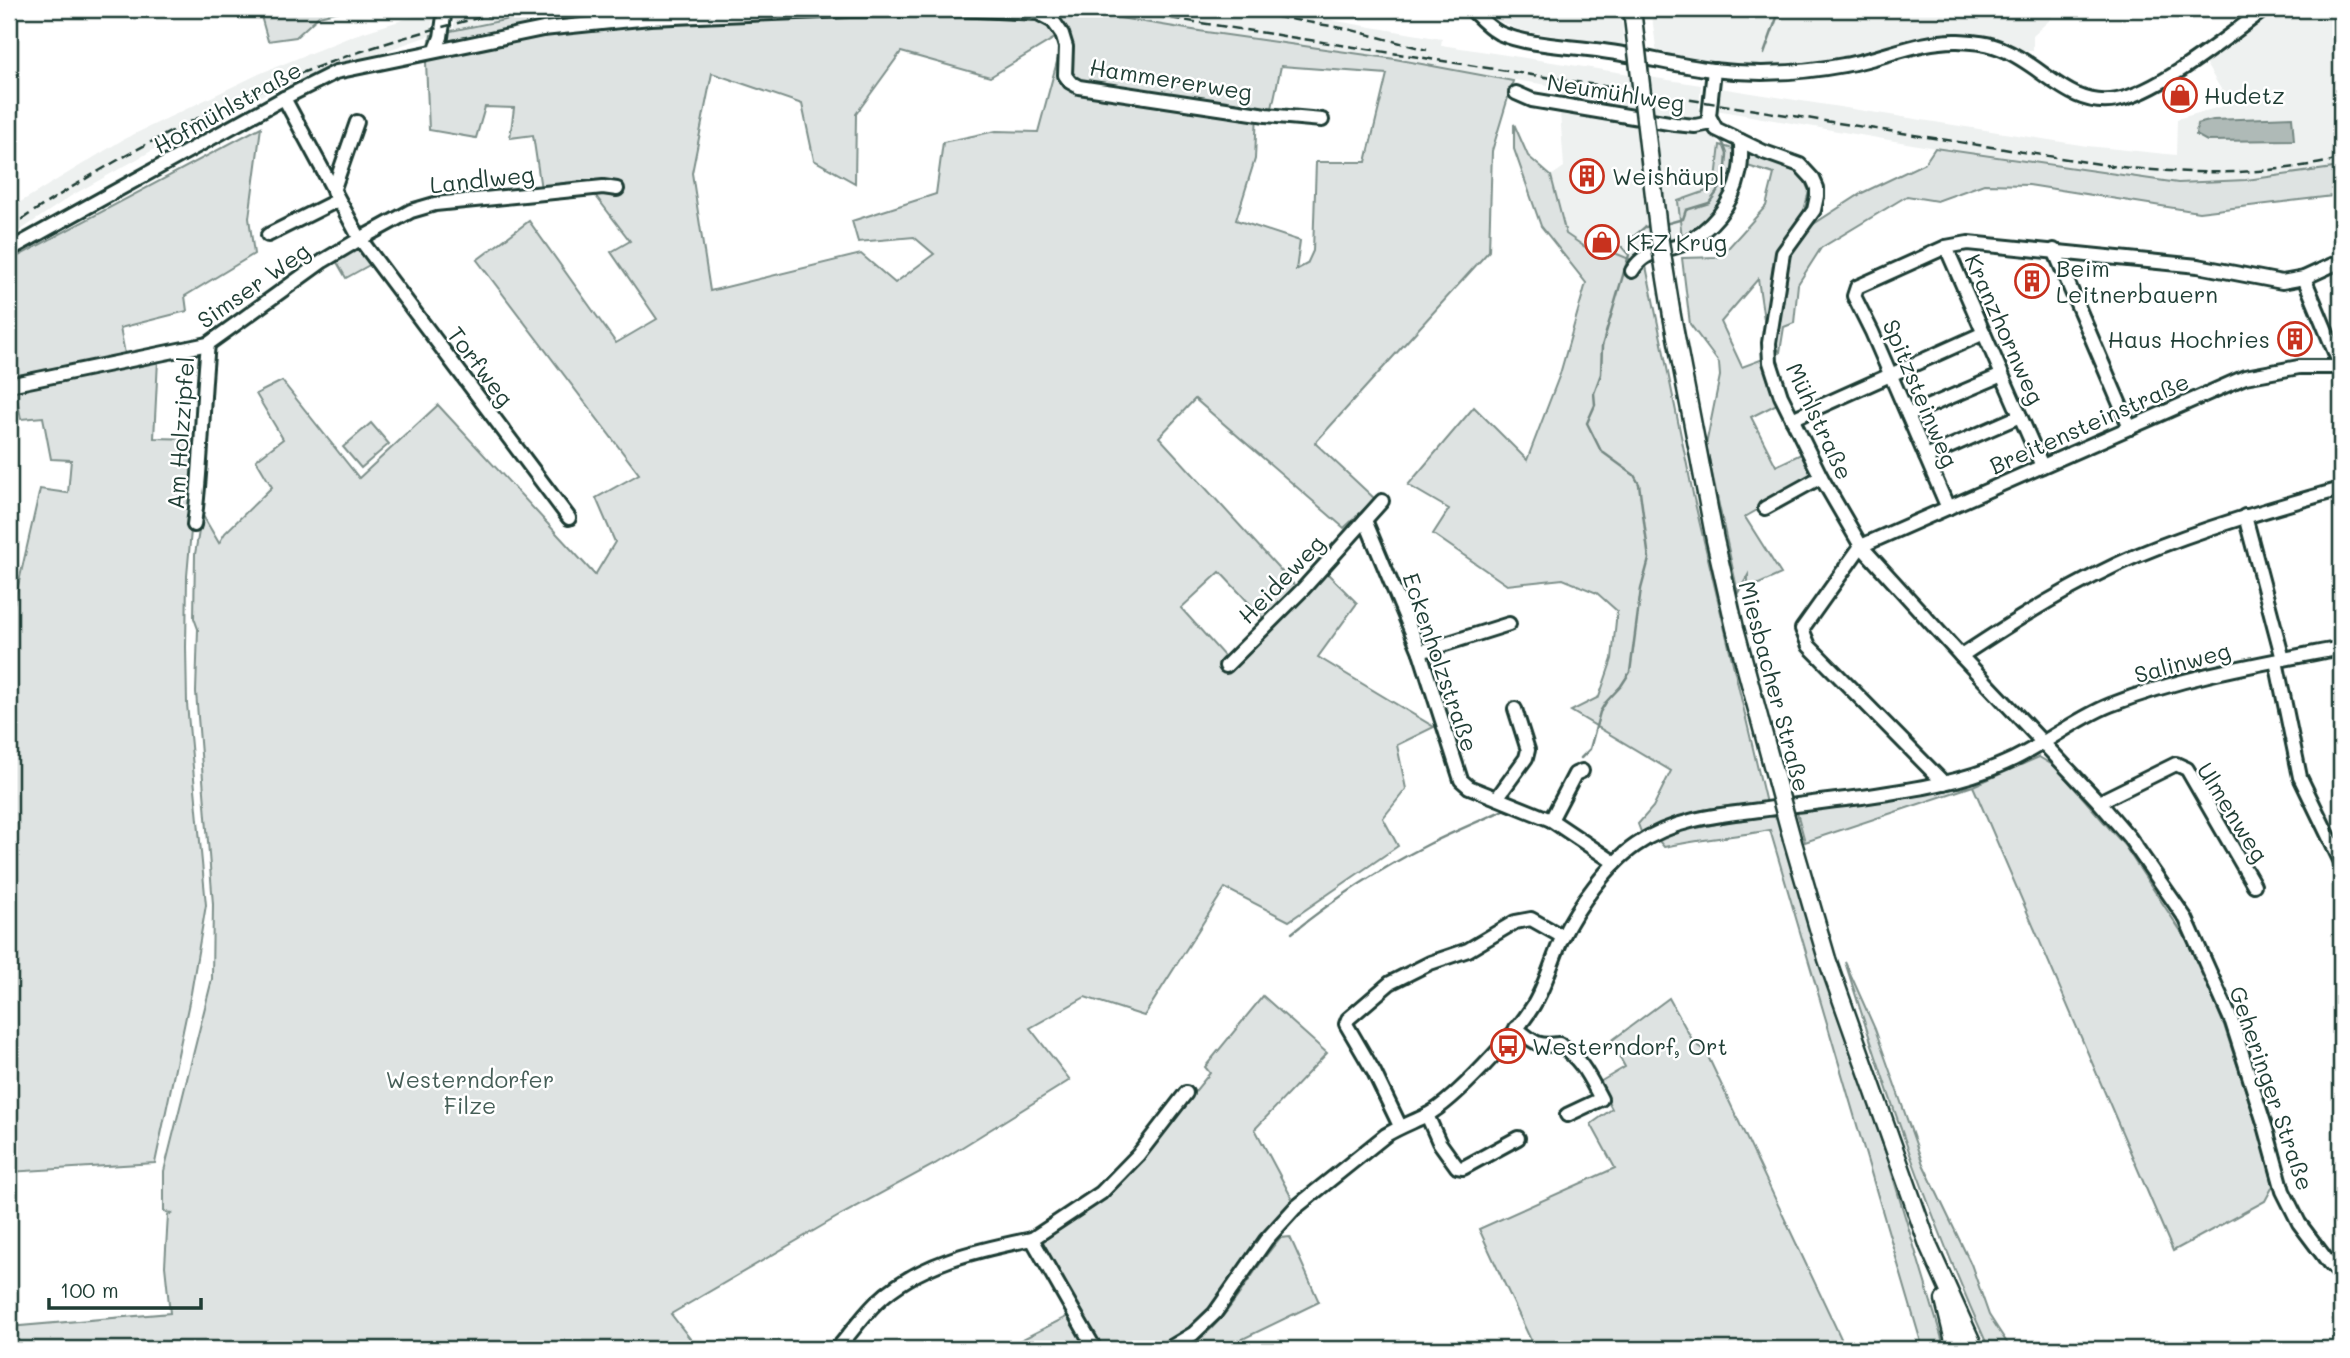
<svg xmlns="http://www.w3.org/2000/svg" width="2350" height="1358" font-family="Mali,sans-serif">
<rect width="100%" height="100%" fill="#fff"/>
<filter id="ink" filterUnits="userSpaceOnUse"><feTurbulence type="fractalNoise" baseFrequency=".0143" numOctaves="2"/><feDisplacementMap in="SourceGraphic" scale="14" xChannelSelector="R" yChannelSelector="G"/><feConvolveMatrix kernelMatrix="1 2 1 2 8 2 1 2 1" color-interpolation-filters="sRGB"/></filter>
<g filter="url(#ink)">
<!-- built -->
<g fill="#eef1f0">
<polygon points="454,9 558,9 454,30"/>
<polygon points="1065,9 1266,9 1442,39 1441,45 1701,85 1699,107 1720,145 1715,188 1678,201 1682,238 1646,266 1610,251 1591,251 1566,234 1551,176 1564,167 1559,99 1560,87"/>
<polygon points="1485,9 1621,9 1624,47 1519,30 1494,19"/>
<polygon points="1651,9 2052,9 2052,18 2033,35 2033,51 1951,42 1780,70 1657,55"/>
<polygon points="2274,9 2341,9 2341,137 2333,144 2341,143 2341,167 2246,180 2178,183 1935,148 1716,110 1720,88 2087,146 2176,155 2177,119 2230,104 2204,61"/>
<polygon points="434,10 431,35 269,92 164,144 71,196 9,238 9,209 124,139 261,73 355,35"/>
</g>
<!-- green -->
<g fill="#dee3e2" stroke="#7e908b" stroke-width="2" fill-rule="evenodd">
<polygon points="259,9 348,9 319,16 296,37 268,41"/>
<path d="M 558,9 L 714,9 L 650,11 L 649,22 L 767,9 L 1065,9 L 1199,31 L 1395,59 L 1513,81 L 1492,151 L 1489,251 L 1315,443 L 1375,499 L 1344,528 L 1195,399 L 1159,437 L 1296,587 L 1265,620 L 1220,572 L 1181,608 L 1225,657 L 1229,666 L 1323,569 L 1357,603 L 1318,657 L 1434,727 L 1397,745 L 1406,789 L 1383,818 L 1398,846 L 1289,921 L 1225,888 L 1144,1016 L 1085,997 L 1030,1028 L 1070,1080 L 935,1164 L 839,1216 L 671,1314 L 698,1349 L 9,1349 L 9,1327 L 170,1313 L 165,1266 L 168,1215 L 173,1213 L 164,1212 L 164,1171 L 212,979 L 213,904 L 196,692 L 198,629 L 194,618 L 195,554 L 202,514 L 219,543 L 225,533 L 272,487 L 256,460 L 283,439 L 256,394 L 282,381 L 359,478 L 438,405 L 595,575 L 615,542 L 596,498 L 639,474 L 477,260 L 529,221 L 616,343 L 657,319 L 611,252 L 630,241 L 592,191 L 542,196 L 533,135 L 510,138 L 514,108 L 485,107 L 476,138 L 429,130 L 426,62 L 431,35 ZM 1065,32 L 1038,132 L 996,131 L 943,142 L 936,194 L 852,221 L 858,242 L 914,237 L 934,254 L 895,283 L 861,254 L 710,291 L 692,173 L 712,73 L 802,104 L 814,160 L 855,183 L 856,114 L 901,52 L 990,77 ZM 1281,66 L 1387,74 L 1366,162 L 1316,162 L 1313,251 L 1307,264 L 1296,270 L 1300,241 L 1236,220 L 1255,159 L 1257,111 L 1271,113 Z"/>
<path d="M 1514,124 L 1528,156 L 1551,176 L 1566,234 L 1591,251 L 1610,251 L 1646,266 L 1694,499 L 1769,816 L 1778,818 L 1890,1167 L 1945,1349 L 1923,1349 L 1770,830 C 1734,837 1699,839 1664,847 L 1659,841 L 1678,832 L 1746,818 L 1743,805 C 1705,806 1674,817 1641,832 L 1638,824 L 1653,807 L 1671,771 L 1571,711 L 1599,697 L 1612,659 L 1617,611 L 1597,593 L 1563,579 L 1507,585 L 1433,534 L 1449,509 L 1408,485 L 1474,407 L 1527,460 L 1560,374 L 1586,283 L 1541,226 L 1514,149 Z"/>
<polygon points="261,127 249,218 254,254 185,296 187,311 120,328 126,359 9,381 9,261"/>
<polygon points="1720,145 1800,170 1809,191 1798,234 1862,193 1925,163 1935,148 2178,183 2246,180 2341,167 2341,195 2199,212 2029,185 1984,184 1937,201 1907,196 1821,248 1798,284 1794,323 1784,327 1780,352 1766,333 1758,279 1721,322 1742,367 1763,359 1771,387 1779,403 1751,417 1776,466 1803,453 1815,477 1745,517 1781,574 1748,589 1748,575 1738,593 1706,445 1720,376 1719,363 1690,324 1682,258 1720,257 1766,206 1774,174 1744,165 1709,222 1682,238 1678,201 1715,188"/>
<polygon points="359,246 373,263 346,278 335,259"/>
<polygon points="158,360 154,438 199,439 187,576 186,647 187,704 206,905 191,993 155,1163 9,1172 9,626 40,489 68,493 71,460 51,459 43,417 21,419 15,388"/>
<polygon points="371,423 389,444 361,468 343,447"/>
<polygon points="2039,757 2056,767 2124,845 2194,951 2224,1025 2265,1150 2273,1186 2265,1201 2173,1251 1973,786 1805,842 1797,812 1973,786"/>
<path d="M 1845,962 L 1875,1029 L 1923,1164 L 1971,1264 L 1989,1315 L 2011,1349 L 1989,1349 C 1932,1223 1887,1094 1845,962 Z"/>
<path d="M 1263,996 L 1327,1053 L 1255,1129 L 1295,1204 C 1263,1244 1203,1336 1154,1349 C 1138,1353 1116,1349 1100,1349 L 1039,1245 L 1039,1239 L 1145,1153 L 1210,1073 L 1205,1067 Z"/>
<polygon points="1669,998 1694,1043 1705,1050 1846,1349 1535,1349 1479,1229 1615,1168 1591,1124 1612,1109 1598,1083 1625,1067 1611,1041"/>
<path d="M 1290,1237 L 1319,1302 L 1222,1349 L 1185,1349 C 1227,1326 1249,1273 1280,1238 Z"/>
<polygon points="1070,1315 1088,1349 1015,1349 1013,1344"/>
</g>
<!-- water -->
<polygon fill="#afbab7" stroke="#758883" stroke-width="2" points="2292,117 2294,140 2207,141 2196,135 2197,124 2213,120"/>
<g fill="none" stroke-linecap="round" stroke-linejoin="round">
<!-- stream -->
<g stroke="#758883" stroke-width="2.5">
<polyline points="1764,54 1780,9"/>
<polyline points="1665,224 1683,219 1686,210 1709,203 1725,181 1727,154 1723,143 1716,135"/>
<polyline points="1631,239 1645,227 1651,226"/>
<polyline points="1581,758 1590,749 1600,712 1606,702 1621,686 1630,672 1641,589 1649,559 1639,484 1634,475 1601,451 1587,423 1595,405 1594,393 1601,374 1602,346 1629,255 1622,247"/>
<path d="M 1292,933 C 1334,899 1380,869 1429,844 C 1455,831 1482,820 1508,808"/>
</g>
<!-- minor casing -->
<g stroke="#1f3d34" stroke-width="18">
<g id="minor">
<path d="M 1471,9 C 1480,18 1488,27 1499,33 C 1528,46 1571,46 1603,51 C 1640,56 1676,65 1712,70 C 1755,75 1802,73 1844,65 C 1882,59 1919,40 1958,41 C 1974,42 1990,43 2004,50 C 2043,66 2071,109 2117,100 C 2160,92 2228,36 2265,9"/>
<polyline points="438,50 437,47 441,37 445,9"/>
<polyline points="1714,70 1709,116 1716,129 1764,152 1800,165 1813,179 1817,188 1817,196 1814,210 1783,253 1769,343 1770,362 1781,396 1821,477 1861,546 1961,656 2099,802 2129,837 2186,919 2232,1022 2266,1129 2283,1191 2299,1223 2329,1263 2341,1275"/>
<polyline points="1516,93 1532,100 1675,124 1695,126 1711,123"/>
<polyline points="333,191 357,122"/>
<polyline points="268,235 338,200"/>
<polyline points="1946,247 2042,466"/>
<polyline points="9,250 284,98 336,72 543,29 650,18 849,10 957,9 1038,13 1053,21 1062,34 1066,47 1065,75 1070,82 1079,87 1266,115 1322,120"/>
<polyline points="2054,250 2130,428"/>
<path d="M 1632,271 C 1646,249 1662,253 1683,244 C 1710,231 1733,204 1739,174 C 1742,164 1741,152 1741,141"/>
<polyline points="2304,278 2341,367"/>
<polyline points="9,385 208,344 323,261 360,239 284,98"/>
<polyline points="1908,415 2002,375"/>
<polyline points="1792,419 1984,333"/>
<polyline points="1926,457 2020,416"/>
<polyline points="1765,508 1821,477"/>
<polyline points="1948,508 1872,332 1854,296 1857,287 1946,247 1968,243 2198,266 2282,282 2304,278 2341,261"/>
<polyline points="2245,516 2283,659"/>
<polyline points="569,518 360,239 411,211 435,204 603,187 617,189"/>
<polyline points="1365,520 1420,652 1461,780 1469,787 1551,820 1615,863"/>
<path d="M 194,525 C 202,465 202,404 208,344"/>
<polyline points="1420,652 1509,624"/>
<path d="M 1961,656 C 2017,619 2075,582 2138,555 C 2203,528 2273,508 2341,489"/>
<polyline points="2276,661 2300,777 2341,862"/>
<polyline points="1226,666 1303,589 1382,501"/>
<polyline points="1944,783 1809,646 1802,629 1861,546 2245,377 2299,367 2341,367"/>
<polyline points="1497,798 1526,758 1528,750 1515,709"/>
<polyline points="2099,802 2176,764 2187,769 2254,885"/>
<polyline points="1551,820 1575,774 1582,771"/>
<path d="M 1516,1028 C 1534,1042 1536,1047 1559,1044 C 1582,1060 1588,1075 1601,1099 L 1567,1115"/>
<polyline points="1427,1115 1439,1142 1457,1167 1463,1168 1518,1138"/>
<polyline points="1400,1126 1374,1072 1346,1024 1348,1019 1390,983 1430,963 1468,950 1515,922 1531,919 1563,937"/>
<polyline points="1032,1239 1101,1193 1138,1155 1186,1093"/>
<path d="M 837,1349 C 850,1334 862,1317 876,1303 C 917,1263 978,1250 1032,1239 L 1095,1349"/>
<path d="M 1168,1349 L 1193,1334 L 1215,1313 L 1266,1240 L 1295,1208 L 1386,1135 C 1399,1127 1413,1122 1427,1115 C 1455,1100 1516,1034 1533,1006 C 1546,985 1552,960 1562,938 C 1577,907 1608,864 1636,845 C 1673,819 1717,815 1760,810 C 1794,805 1828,801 1862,797 C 1910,790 1961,783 2005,763 C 2042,747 2073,720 2110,705 C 2184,676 2263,663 2341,648"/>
</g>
</g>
<!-- major casing -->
<g stroke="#1f3d34" stroke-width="21">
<g id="major">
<polyline points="1672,316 1715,540 1735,628 1776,780"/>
<polyline points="1792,839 1827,959 1929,1247 1975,1349"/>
<polyline points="1944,1300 1956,1349"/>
</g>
</g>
<!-- minor -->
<use href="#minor" stroke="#fff" stroke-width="12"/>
<!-- major -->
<use href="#major" stroke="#fff" stroke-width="16"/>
<!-- rail -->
<g stroke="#1f3d34" stroke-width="2.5" stroke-dasharray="10 5" stroke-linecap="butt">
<path d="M 1112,9 L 2112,166 C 2190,175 2265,176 2341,159"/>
<polyline points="1231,9 1348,29 1427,50"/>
<path d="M 9,228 C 162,123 338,45 520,9"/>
</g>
<!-- major-bridge casing -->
<g stroke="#1f3d34" stroke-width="21" stroke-linecap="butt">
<g id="major-bridge">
<polyline points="1632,9 1658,229 1672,316"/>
<polyline points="1776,780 1792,839"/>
</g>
</g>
<!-- major-bridge -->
<use href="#major-bridge" stroke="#fff" stroke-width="16"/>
</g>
</g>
<!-- icons -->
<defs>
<g id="shop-ring" transform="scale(1.75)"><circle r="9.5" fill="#fff" stroke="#c8321e" stroke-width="1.5"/><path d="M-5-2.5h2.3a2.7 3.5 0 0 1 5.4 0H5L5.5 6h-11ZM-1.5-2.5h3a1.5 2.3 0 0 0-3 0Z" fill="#c8321e"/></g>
<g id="building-ring" transform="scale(1.75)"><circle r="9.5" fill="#fff" stroke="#c8321e" stroke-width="1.5"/><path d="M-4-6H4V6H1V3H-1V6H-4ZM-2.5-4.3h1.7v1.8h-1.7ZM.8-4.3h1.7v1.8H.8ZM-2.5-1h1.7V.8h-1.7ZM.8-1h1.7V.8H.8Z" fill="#c8321e"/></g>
<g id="bus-ring" transform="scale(1.75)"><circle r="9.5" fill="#fff" stroke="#c8321e" stroke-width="1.5"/><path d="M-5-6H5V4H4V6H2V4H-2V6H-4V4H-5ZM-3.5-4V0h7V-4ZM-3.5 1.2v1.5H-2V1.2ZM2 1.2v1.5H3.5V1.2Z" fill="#c8321e"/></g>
</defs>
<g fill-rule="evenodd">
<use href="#shop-ring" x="2180" y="95"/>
<use href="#building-ring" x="1587" y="176"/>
<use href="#shop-ring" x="1602" y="242"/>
<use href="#building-ring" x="2032" y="281"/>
<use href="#building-ring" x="2295" y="339"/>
<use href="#bus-ring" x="1508" y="1046"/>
</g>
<g text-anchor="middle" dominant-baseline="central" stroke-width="5" stroke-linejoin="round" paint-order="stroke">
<!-- street labels -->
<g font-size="23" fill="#1f3d34" stroke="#fff">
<text transform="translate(1171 79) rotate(9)">Hammererweg</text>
<text transform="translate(1616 92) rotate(9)">Neumühlweg</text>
<text transform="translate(227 107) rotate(-29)">Hofmühlstraße</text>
<text transform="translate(482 179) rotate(-6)">Landlweg</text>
<text transform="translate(253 285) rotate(-35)">Simser Weg</text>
<text transform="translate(2005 329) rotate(66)">Kranzhornweg</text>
<text transform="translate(481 366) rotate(53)">Torfweg</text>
<text transform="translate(1921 393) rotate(67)">Spitzsteinweg</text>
<text transform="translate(1820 421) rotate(65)">Mühlstraße</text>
<text transform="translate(2089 423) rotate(-24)">Breitensteinstraße</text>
<text transform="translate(180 433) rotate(-86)">Am Holzzipfel</text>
<text transform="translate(1281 579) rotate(-46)">Heideweg</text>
<text transform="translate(1441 662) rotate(71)">Eckenholzstraße</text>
<text transform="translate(2182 662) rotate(-15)">Salinweg</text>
<text transform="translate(1775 686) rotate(75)">Miesbacher Straße</text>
<text transform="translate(2233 812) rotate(58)">Ulmenweg</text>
<text transform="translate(2272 1088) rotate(71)">Geheringer Straße</text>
</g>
<!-- poi labels -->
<g font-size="23" fill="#1f3d34" stroke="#fff" text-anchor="start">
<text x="2204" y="95">Hudetz</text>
<text x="1612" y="176">Weishäupl</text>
<text x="1626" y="242">KFZ Krug</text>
<text x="2056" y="268">Beim<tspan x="2056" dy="26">Leitnerbauern</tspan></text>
<text x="2270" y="339" text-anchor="end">Haus Hochries</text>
<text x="1532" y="1046">Westerndorf, Ort</text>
</g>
<!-- park labels -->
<g font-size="23" fill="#455e57" stroke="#fff">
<text x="470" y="1079">Westerndorfer<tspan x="470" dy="26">Filze</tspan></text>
</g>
</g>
<!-- margin -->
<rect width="2350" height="1358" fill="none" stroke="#fff" stroke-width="35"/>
<rect x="18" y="18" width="2315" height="1323" fill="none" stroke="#1f3d34" stroke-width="2.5" filter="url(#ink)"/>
<!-- scale -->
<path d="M49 1298v10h152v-10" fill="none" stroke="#1f3d34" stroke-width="3.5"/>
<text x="60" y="1298" font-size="21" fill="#1f3d34" stroke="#ffffff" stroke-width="5" paint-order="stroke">100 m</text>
</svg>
